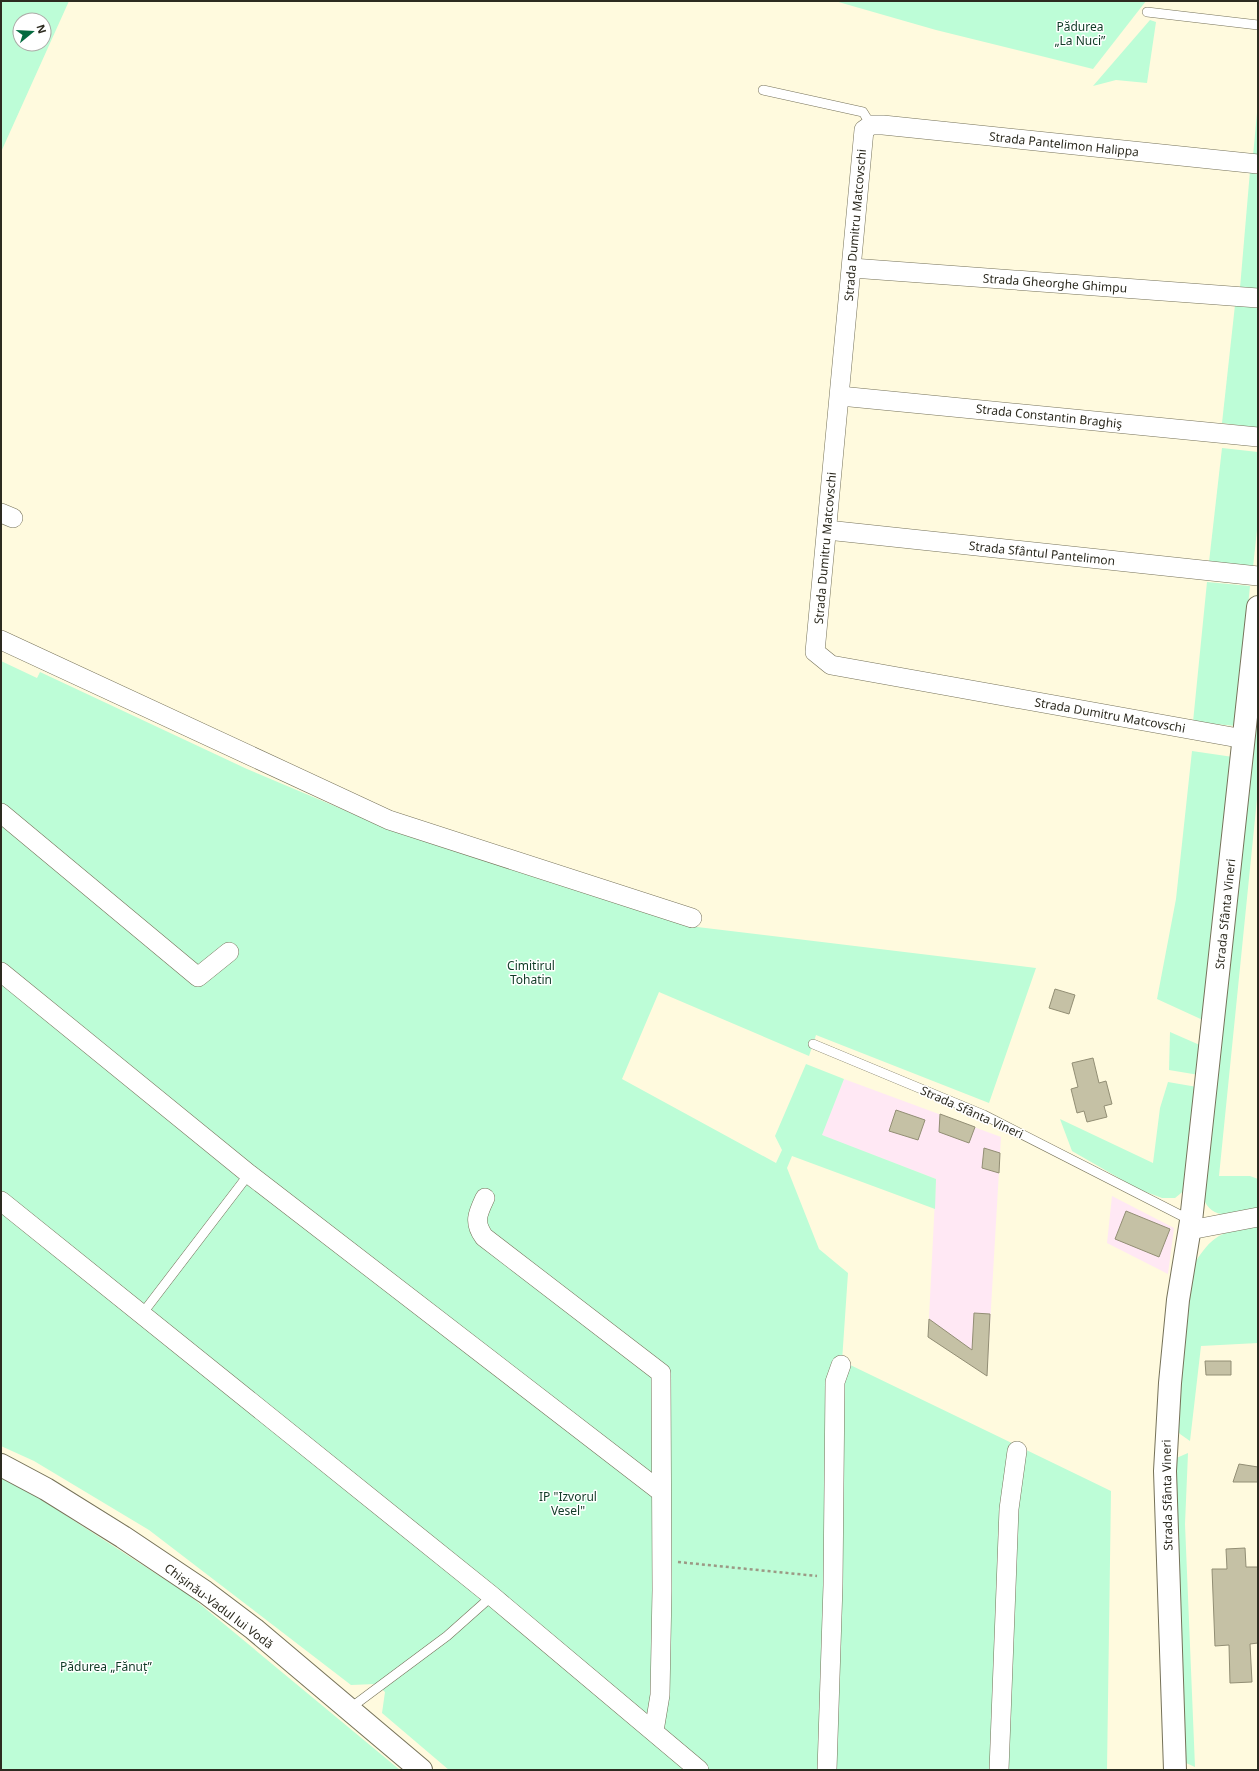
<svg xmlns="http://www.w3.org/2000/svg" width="1259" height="1771" font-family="'Noto Sans',sans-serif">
<rect width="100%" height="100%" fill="#fffade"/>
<!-- commercial -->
<g fill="#ffe8f4">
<polygon points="844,1079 1001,1137 987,1376 928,1337 936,1179 821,1135"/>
<polygon points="1112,1196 1174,1228 1168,1274 1107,1243"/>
</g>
<!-- green -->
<g fill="#bdfdd7" fill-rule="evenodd">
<path d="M 1,1 L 69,1 L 1,152 ZM 20,20 L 44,20 L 44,44 L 20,44 Z"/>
<polygon points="835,1 1146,1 1093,69 936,30"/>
<polygon points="1150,20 1156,22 1147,83 1116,80 1093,86"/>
<polygon points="1258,102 1258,157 1253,156"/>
<polygon points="1250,171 1258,172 1258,289 1240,288"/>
<polygon points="1235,305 1258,307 1258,428 1222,423"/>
<polygon points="1222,448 1258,452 1258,521 1253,567 1209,562"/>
<polygon points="1207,582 1250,586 1236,726 1193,722"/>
<polygon points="1,661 37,678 40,672 247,769 370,821 689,926 1036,968 989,1103 816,1035 809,1056 659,992 622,1079 776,1163 782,1150 775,1136 806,1064 844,1079 822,1135 936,1179 935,1209 792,1156 787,1168 819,1249 848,1273 842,1361 1111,1491 1107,1770 449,1770 382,1713 385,1692 376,1684 351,1685 149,1530 34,1461 1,1446"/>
<path d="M 1258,678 L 1258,789 L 1219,1176 L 1250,1176 L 1258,1179 L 1258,1210 C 1241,1213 1215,1222 1205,1202 C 1203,1197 1202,1191 1201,1186 Z"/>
<polygon points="1192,751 1233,757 1205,1021 1157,999 1176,899"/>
<polygon points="1170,1032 1202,1046 1199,1075 1169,1070"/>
<polygon points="1168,1082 1197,1087 1186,1189 1175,1198 1162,1198 1138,1189 1072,1151 1060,1119 1153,1163 1160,1108"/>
<path d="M 1258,1225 L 1258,1343 L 1201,1346 L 1190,1441 L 1180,1434 L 1176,1428 L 1192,1267 C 1214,1233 1219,1233 1258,1225 Z"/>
<polygon points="1188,1453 1185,1524 1195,1767 1186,1763 1174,1459"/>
<polygon points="1,1478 25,1489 189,1595 400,1770 1,1770"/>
</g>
<!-- building -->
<g fill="#c5c1a5" stroke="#928e74">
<polygon points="1055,989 1075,995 1069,1014 1049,1008"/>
<polygon points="1093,1058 1099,1083 1106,1081 1112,1104 1104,1106 1107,1117 1087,1122 1084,1111 1077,1113 1071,1089 1078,1087 1072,1063"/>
<polygon points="896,1110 925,1120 918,1140 889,1131"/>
<polygon points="940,1114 975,1127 969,1143 939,1132"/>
<polygon points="984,1148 1000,1153 999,1173 982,1168"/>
<polygon points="1126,1211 1170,1229 1159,1257 1115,1239"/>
<polygon points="974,1313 990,1314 987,1376 928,1337 929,1319 972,1350"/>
<polygon points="1205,1361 1231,1361 1231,1375 1206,1375"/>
<polygon points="1239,1464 1258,1467 1258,1482 1233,1482"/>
<polygon points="1245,1548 1246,1567 1258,1567 1258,1643 1250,1644 1252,1682 1230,1683 1229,1645 1215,1646 1212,1569 1227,1569 1226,1549"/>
</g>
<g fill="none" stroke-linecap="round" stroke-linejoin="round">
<!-- service casing -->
<g stroke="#767259" stroke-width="10">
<g id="service">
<polyline points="1147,12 1258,25"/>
<polyline points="763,90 863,112 871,125"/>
<polyline points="813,1044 984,1115 1190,1220"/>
<polyline points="142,1314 249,1174"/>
<polyline points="349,1709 447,1636 492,1596"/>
</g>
</g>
<!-- minor casing -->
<g stroke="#767259" stroke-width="20">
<g id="minor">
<polyline points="852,268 1258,298"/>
<polyline points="840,396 1258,437"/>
<polyline points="1,513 13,518"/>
<polyline points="827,530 1258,576"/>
<polyline points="1,640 389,820 692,918"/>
<polyline points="1244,739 831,665 815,652 864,130 871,125 883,125 1258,164"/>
<polyline points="1,813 198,977 229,952"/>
<polyline points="1,972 249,1174 660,1491"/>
<path d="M 485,1198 C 478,1213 473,1222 484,1237 L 661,1373 L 662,1590 L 660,1695 L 654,1731"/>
<polyline points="1,1201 492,1596 699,1770"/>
<polyline points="1190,1230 1258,1217"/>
<polyline points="827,1770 833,1585 835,1382 841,1365"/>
<polyline points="999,1770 1009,1509 1017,1451"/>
</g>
</g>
<!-- tertiary casing -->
<g stroke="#767259" stroke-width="24">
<polyline id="tertiary" points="1175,1770 1165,1471 1170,1383 1178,1300 1191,1221 1258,607"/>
</g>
<!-- secondary casing -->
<g stroke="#767259" stroke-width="24">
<polyline id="secondary" points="1,1465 46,1489 123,1537 205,1592 254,1629 421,1770"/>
</g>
<!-- path -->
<polyline stroke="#9c9985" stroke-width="2.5" stroke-dasharray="3 3" stroke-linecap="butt" points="678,1562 817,1576"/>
<!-- service -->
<use href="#service" stroke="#fff" stroke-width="9"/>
<!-- minor -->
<use href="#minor" stroke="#fff" stroke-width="19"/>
<!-- tertiary -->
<use href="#tertiary" stroke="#fff" stroke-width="22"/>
<!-- secondary -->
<use href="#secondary" stroke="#fff" stroke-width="22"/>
</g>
<g text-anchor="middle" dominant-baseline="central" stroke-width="3" stroke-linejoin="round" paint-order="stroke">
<!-- park labels -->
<g font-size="12" fill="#0f3a25" stroke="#fff">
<text x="1080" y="26">Pădurea<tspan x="1080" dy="14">„La Nuci”</tspan></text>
<text x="531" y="965">Cimitirul<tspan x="531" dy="14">Tohatin</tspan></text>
<text x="568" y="1496">IP "Izvorul<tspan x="568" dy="14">Vesel"</tspan></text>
<text x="106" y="1666">Pădurea „Fănuț”</text>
</g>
<!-- street labels -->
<g font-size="12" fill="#2d2b20" stroke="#fff">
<text transform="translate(1064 144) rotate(6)">Strada Pantelimon Halippa</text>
<text transform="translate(855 225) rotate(-85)">Strada Dumitru Matcovschi</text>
<text transform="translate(1055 283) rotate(4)">Strada Gheorghe Ghimpu</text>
<text transform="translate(1049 416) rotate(6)">Strada Constantin Braghiş</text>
<text transform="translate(825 548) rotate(-85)">Strada Dumitru Matcovschi</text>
<text transform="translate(1042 553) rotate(6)">Strada Sfântul Pantelimon</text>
<text transform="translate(1110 715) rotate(10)">Strada Dumitru Matcovschi</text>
<text transform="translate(1225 914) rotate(-84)">Strada Sfânta Vineri</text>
<text transform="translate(972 1112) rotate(24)">Strada Sfânta Vineri</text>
<text transform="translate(1167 1495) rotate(-91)">Strada Sfânta Vineri</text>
<text transform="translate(219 1606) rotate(37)">Chișinău-Vadul lui Vodă</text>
</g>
</g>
<!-- border -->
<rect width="1259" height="1771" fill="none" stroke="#2d2b20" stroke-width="4"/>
<!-- north arrow -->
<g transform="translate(32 32) rotate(72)"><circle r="19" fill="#ffffff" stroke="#abaaa6"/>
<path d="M0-3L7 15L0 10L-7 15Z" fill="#046a3f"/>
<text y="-6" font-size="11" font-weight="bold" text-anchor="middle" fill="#2d2b20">N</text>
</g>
</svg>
